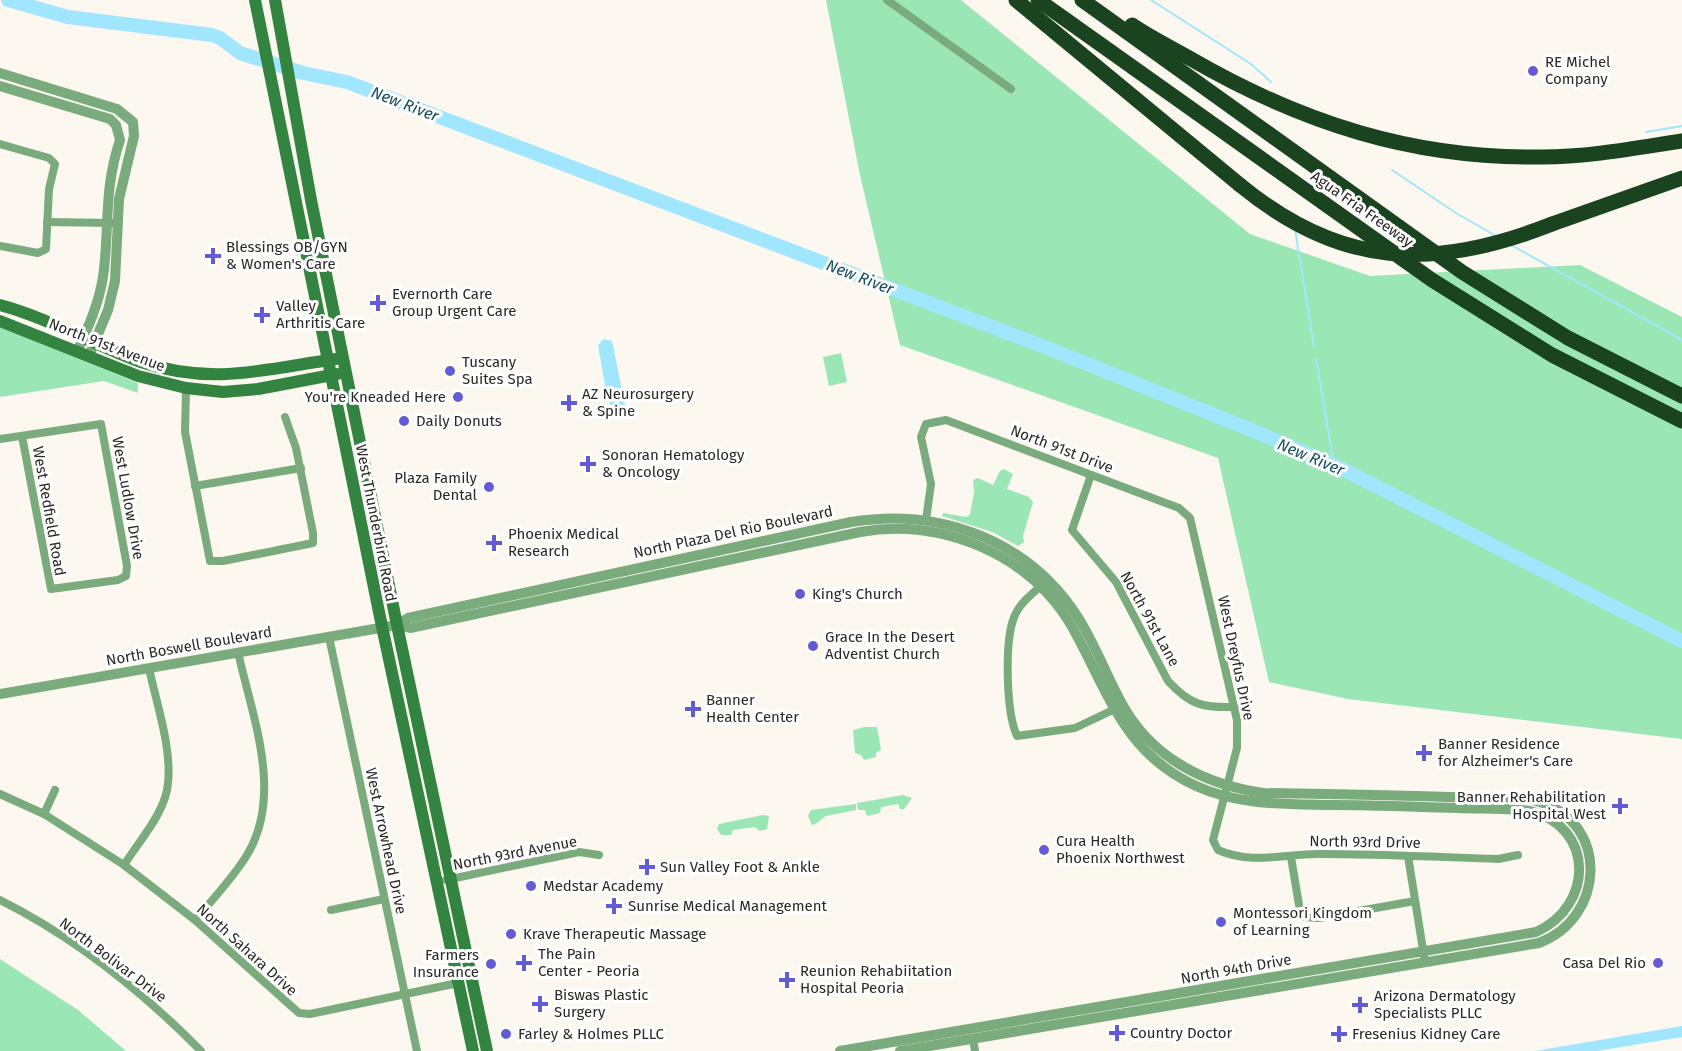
<svg xmlns="http://www.w3.org/2000/svg" width="1682" height="1051" font-family="'Fira Sans',sans-serif">
<rect width="100%" height="100%" fill="#fcf7ef"/>
<!-- green -->
<g fill="#9be6b5">
<polygon points="826,0 961,0 1250,234 1370,276 1580,265 1682,317 1682,739 1348,699 1269,682 1218,458 900,345 860,175"/>
<polygon points="0,327 138,383 138,393 104,381 0,397"/>
<polygon points="841,353 847,382 829,386 823,357"/>
<polygon points="1004,469 1013,474 1007,489 1029,497 1033,502 1023,536 1024,542 1018,546 992,532 942,516 943,513 966,517 970,515 974,492 973,480 978,478 993,485 1000,471"/>
<polygon points="864,727 877,727 881,750 876,753 876,757 864,760 861,755 855,753 853,730"/>
<polygon points="903,795 912,798 904,809 900,809 898,804 881,807 880,813 867,816 865,810 858,810 857,803"/>
<path d="M 856,804 L 856,810 L 826,816 C 819,820 820,823 812,825 L 808,816 L 811,810 Z"/>
<polygon points="763,815 769,816 767,829 760,831 755,827 733,830 731,835 721,835 717,829 719,824"/>
<polygon points="0,959 78,1010 126,1051 0,1051"/>
</g>
<!-- water -->
<g fill="#9fe6fe">
<polygon points="603,339 612,341 625,405 624,414 614,411 608,401 598,346"/>
<polygon points="1682,1026 1682,1037 1597,1051 1535,1051"/>
</g>
<g fill="none" stroke-linecap="round" stroke-linejoin="round">
<!-- stream -->
<g stroke="#9fe6fe" stroke-width="2">
<polyline points="1151,0 1251,64 1271,82"/>
<polyline points="1646,132 1682,126"/>
<polyline points="1392,170 1456,213 1496,236"/>
<polyline points="1295,229 1314,347"/>
<polyline points="1511,245 1682,340"/>
<polyline points="1316,359 1334,465"/>
</g>
<!-- river -->
<polyline stroke="#9fe6fe" stroke-width="14" points="8,0 68,17 212,35 220,38 240,53 303,73 347,82 1040,345 1254,431 1334,465 1682,641"/>
<!-- minor -->
<g stroke="#79ab7d" stroke-width="8">
<polyline points="887,0 1011,89"/>
<polyline points="0,144 49,158 55,164 49,189 46,249 38,253 0,246"/>
<polyline points="47,222 113,223"/>
<polyline points="186,388 185,432 210,561 223,561 313,543 313,533 296,448 285,417"/>
<polyline points="0,439 101,424 127,566 126,576 118,580 51,589 22,436"/>
<path d="M 1091,475 L 1072,530 L 1116,582 L 1168,681 C 1190,705 1203,708 1235,707"/>
<polyline points="195,486 301,468"/>
<path d="M 926,520 L 931,484 L 921,437 L 926,424 L 946,420 L 1179,508 L 1190,518 L 1237,720 L 1237,748 L 1213,840 L 1218,850 C 1252,865 1283,854 1318,854 C 1378,854 1438,857 1498,859 L 1518,855"/>
<path d="M 1043,584 C 1033,593 1020,603 1015,615 C 1004,639 1006,712 1017,736 L 1075,728 L 1113,710"/>
<polyline points="329,637 417,1051"/>
<polyline points="0,794 44,814 124,865 195,920 299,1013 310,1014 458,983"/>
<polyline points="44,814 55,790"/>
<polyline points="1408,856 1424,956"/>
<polyline points="1291,857 1300,911 1304,917 1319,918 1415,901"/>
<path d="M 124,865 C 139,841 166,812 168,783 C 172,748 156,702 149,668"/>
<polyline points="446,880 579,852 599,855"/>
<path d="M 0,900 C 74,937 143,992 201,1051"/>
<polyline points="331,910 384,899"/>
<path d="M 195,920 C 213,899 233,878 247,855 C 284,794 252,716 238,652"/>
<polyline points="973,1039 975,1051"/>
</g>
<!-- tertiary -->
<g stroke="#79ab7d" stroke-width="10">
<polyline points="0,73 117,109 133,122 134,136 119,199 115,281 108,310 91,351"/>
<path d="M 0,86 L 110,119 L 116,125 L 120,140 C 103,191 110,227 103,277 C 99,303 88,328 77,352"/>
<path d="M 397,625 L 410,628 L 860,532 C 941,518 1028,553 1071,625 C 1108,690 1122,752 1196,786 C 1240,806 1288,804 1334,805 C 1375,805 1416,807 1457,808 C 1481,809 1506,808 1530,811 C 1595,827 1594,906 1536,932 L 840,1051"/>
<path d="M 0,694 L 397,625 L 408,618 L 851,522 C 941,507 1030,541 1079,619 C 1095,645 1106,674 1120,700 C 1149,756 1202,784 1263,793 C 1325,794 1387,795 1449,797 C 1478,798 1512,794 1540,802 C 1610,824 1605,918 1539,943 L 900,1051"/>
</g>
<!-- secondary -->
<g stroke="#338440" stroke-width="12">
<polyline points="255,0 380,617 473,1051"/>
<polyline points="275,0 311,200 397,625 487,1051"/>
<path d="M 0,305 C 49,318 93,345 141,362 C 213,386 265,369 336,359"/>
<polyline points="0,321 138,376 186,388 223,392 258,389 337,374"/>
</g>
<!-- motorway -->
<g stroke="#1a4320" stroke-width="15">
<polyline points="1016,0 1240,185"/>
<polyline points="1038,0 1432,280 1552,355 1682,421"/>
<polyline points="1082,0 1462,272 1568,338 1682,396"/>
<path d="M 1132,25 C 1151,38 1172,48 1191,59 C 1302,123 1413,159 1542,157 C 1589,157 1636,148 1682,141"/>
<polyline points="1552,224 1682,178"/>
</g>
<!-- motorway-bridge -->
<path stroke="#1a4320" stroke-width="15" d="M 1240,185 C 1341,268 1433,271 1552,224"/>
</g>
<!-- markers -->
<g fill="#615cd5" stroke="#fff" stroke-width="2">
<circle cx="1533" cy="71" r="6"/>
<path d="M210 247h6v6h6v6h-6v6h-6v-6h-6v-6h6z"/>
<path d="M375 294h6v6h6v6h-6v6h-6v-6h-6v-6h6z"/>
<path d="M259 306h6v6h6v6h-6v6h-6v-6h-6v-6h6z"/>
<circle cx="450" cy="371" r="6"/>
<circle cx="458" cy="397" r="6"/>
<path d="M566 394h6v6h6v6h-6v6h-6v-6h-6v-6h6z"/>
<circle cx="404" cy="421" r="6"/>
<path d="M585 455h6v6h6v6h-6v6h-6v-6h-6v-6h6z"/>
<circle cx="489" cy="487" r="6"/>
<path d="M491 534h6v6h6v6h-6v6h-6v-6h-6v-6h6z"/>
<circle cx="800" cy="594" r="6"/>
<circle cx="813" cy="646" r="6"/>
<path d="M690 700h6v6h6v6h-6v6h-6v-6h-6v-6h6z"/>
<path d="M1421 744h6v6h6v6h-6v6h-6v-6h-6v-6h6z"/>
<path d="M1617 797h6v6h6v6h-6v6h-6v-6h-6v-6h6z"/>
<circle cx="1044" cy="850" r="6"/>
<path d="M644 858h6v6h6v6h-6v6h-6v-6h-6v-6h6z"/>
<circle cx="531" cy="886" r="6"/>
<path d="M611 897h6v6h6v6h-6v6h-6v-6h-6v-6h6z"/>
<circle cx="1221" cy="922" r="6"/>
<circle cx="511" cy="934" r="6"/>
<path d="M521 954h6v6h6v6h-6v6h-6v-6h-6v-6h6z"/>
<circle cx="1658" cy="963" r="6"/>
<circle cx="491" cy="964" r="6"/>
<path d="M784 971h6v6h6v6h-6v6h-6v-6h-6v-6h6z"/>
<path d="M537 995h6v6h6v6h-6v6h-6v-6h-6v-6h6z"/>
<path d="M1357 996h6v6h6v6h-6v6h-6v-6h-6v-6h6z"/>
<path d="M1114 1024h6v6h6v6h-6v6h-6v-6h-6v-6h6z"/>
<circle cx="506" cy="1034" r="6"/>
<path d="M1336 1025h6v6h6v6h-6v6h-6v-6h-6v-6h6z"/>
</g>
<g text-anchor="middle" dominant-baseline="central" stroke-width="6" stroke-linejoin="round" paint-order="stroke">
<!-- poi labels -->
<g font-size="15" fill="#2b2926" stroke="#fff" text-anchor="start">
<text x="1545" y="62">RE Michel<tspan x="1545" dy="17">Company</tspan></text>
<text x="226" y="247">Blessings OB/GYN<tspan x="226" dy="17">&amp; Women's Care</tspan></text>
<text x="392" y="294">Evernorth Care<tspan x="392" dy="17">Group Urgent Care</tspan></text>
<text x="276" y="306">Valley<tspan x="276" dy="17">Arthritis Care</tspan></text>
<text x="462" y="362">Tuscany<tspan x="462" dy="17">Suites Spa</tspan></text>
<text x="582" y="394">AZ Neurosurgery<tspan x="582" dy="17">&amp; Spine</tspan></text>
<text x="446" y="397" text-anchor="end">You're Kneaded Here</text>
<text x="416" y="421">Daily Donuts</text>
<text x="602" y="455">Sonoran Hematology<tspan x="602" dy="17">&amp; Oncology</tspan></text>
<text x="477" y="478" text-anchor="end">Plaza Family<tspan x="477" dy="17">Dental</tspan></text>
<text x="508" y="534">Phoenix Medical<tspan x="508" dy="17">Research</tspan></text>
<text x="812" y="594">King's Church</text>
<text x="825" y="637">Grace In the Desert<tspan x="825" dy="17">Adventist Church</tspan></text>
<text x="706" y="700">Banner<tspan x="706" dy="17">Health Center</tspan></text>
<text x="1438" y="744">Banner Residence<tspan x="1438" dy="17">for Alzheimer's Care</tspan></text>
<text x="1606" y="797" text-anchor="end">Banner Rehabilitation<tspan x="1606" dy="17">Hospital West</tspan></text>
<text x="1056" y="841">Cura Health<tspan x="1056" dy="17">Phoenix Northwest</tspan></text>
<text x="660" y="867">Sun Valley Foot &amp; Ankle</text>
<text x="543" y="886">Medstar Academy</text>
<text x="628" y="906">Sunrise Medical Management</text>
<text x="1233" y="913">Montessori Kingdom<tspan x="1233" dy="17">of Learning</tspan></text>
<text x="523" y="934">Krave Therapeutic Massage</text>
<text x="538" y="954">The Pain<tspan x="538" dy="17">Center - Peoria</tspan></text>
<text x="479" y="955" text-anchor="end">Farmers<tspan x="479" dy="17">Insurance</tspan></text>
<text x="1646" y="963" text-anchor="end">Casa Del Rio</text>
<text x="800" y="971">Reunion Rehabiitation<tspan x="800" dy="17">Hospital Peoria</tspan></text>
<text x="554" y="995">Biswas Plastic<tspan x="554" dy="17">Surgery</tspan></text>
<text x="1374" y="996">Arizona Dermatology<tspan x="1374" dy="17">Specialists PLLC</tspan></text>
<text x="1130" y="1033">Country Doctor</text>
<text x="518" y="1034">Farley &amp; Holmes PLLC</text>
<text x="1352" y="1034">Fresenius Kidney Care</text>
</g>
<!-- street labels -->
<g font-size="15" fill="#2b2926" stroke="#fff">
<text transform="translate(1362 209) rotate(35)">Agua Fria Freeway</text>
<text transform="translate(107 345) rotate(21)">North 91st Avenue</text>
<text transform="translate(1062 449) rotate(21)">North 91st Drive</text>
<text transform="translate(128 498) rotate(80)">West Ludlow Drive</text>
<text transform="translate(49 511) rotate(80)">West Redfield Road</text>
<text transform="translate(376 523) rotate(79)">West Thunderbird Road</text>
<text transform="translate(733 532) rotate(-12)">North Plaza Del Rio Boulevard</text>
<text transform="translate(1150 619) rotate(61)">North 91st Lane</text>
<text transform="translate(189 646) rotate(-10)">North Boswell Boulevard</text>
<text transform="translate(1236 658) rotate(78)">West Dreyfus Drive</text>
<text transform="translate(386 841) rotate(78)">West Arrowhead Drive</text>
<text transform="translate(1365 842) rotate(1)">North 93rd Drive</text>
<text transform="translate(515 853) rotate(-11)">North 93rd Avenue</text>
<text transform="translate(247 950) rotate(42)">North Sahara Drive</text>
<text transform="translate(113 960) rotate(37)">North Bolivar Drive</text>
<text transform="translate(1236 969) rotate(-10)">North 94th Drive</text>
</g>
<!-- water labels -->
<g font-size="16" font-style="italic" fill="#165061" stroke="#fff">
<text transform="translate(405 104) rotate(21)">New River</text>
<text transform="translate(860 277) rotate(21)">New River</text>
<text transform="translate(1311 457) rotate(23)">New River</text>
</g>
</g>
</svg>
